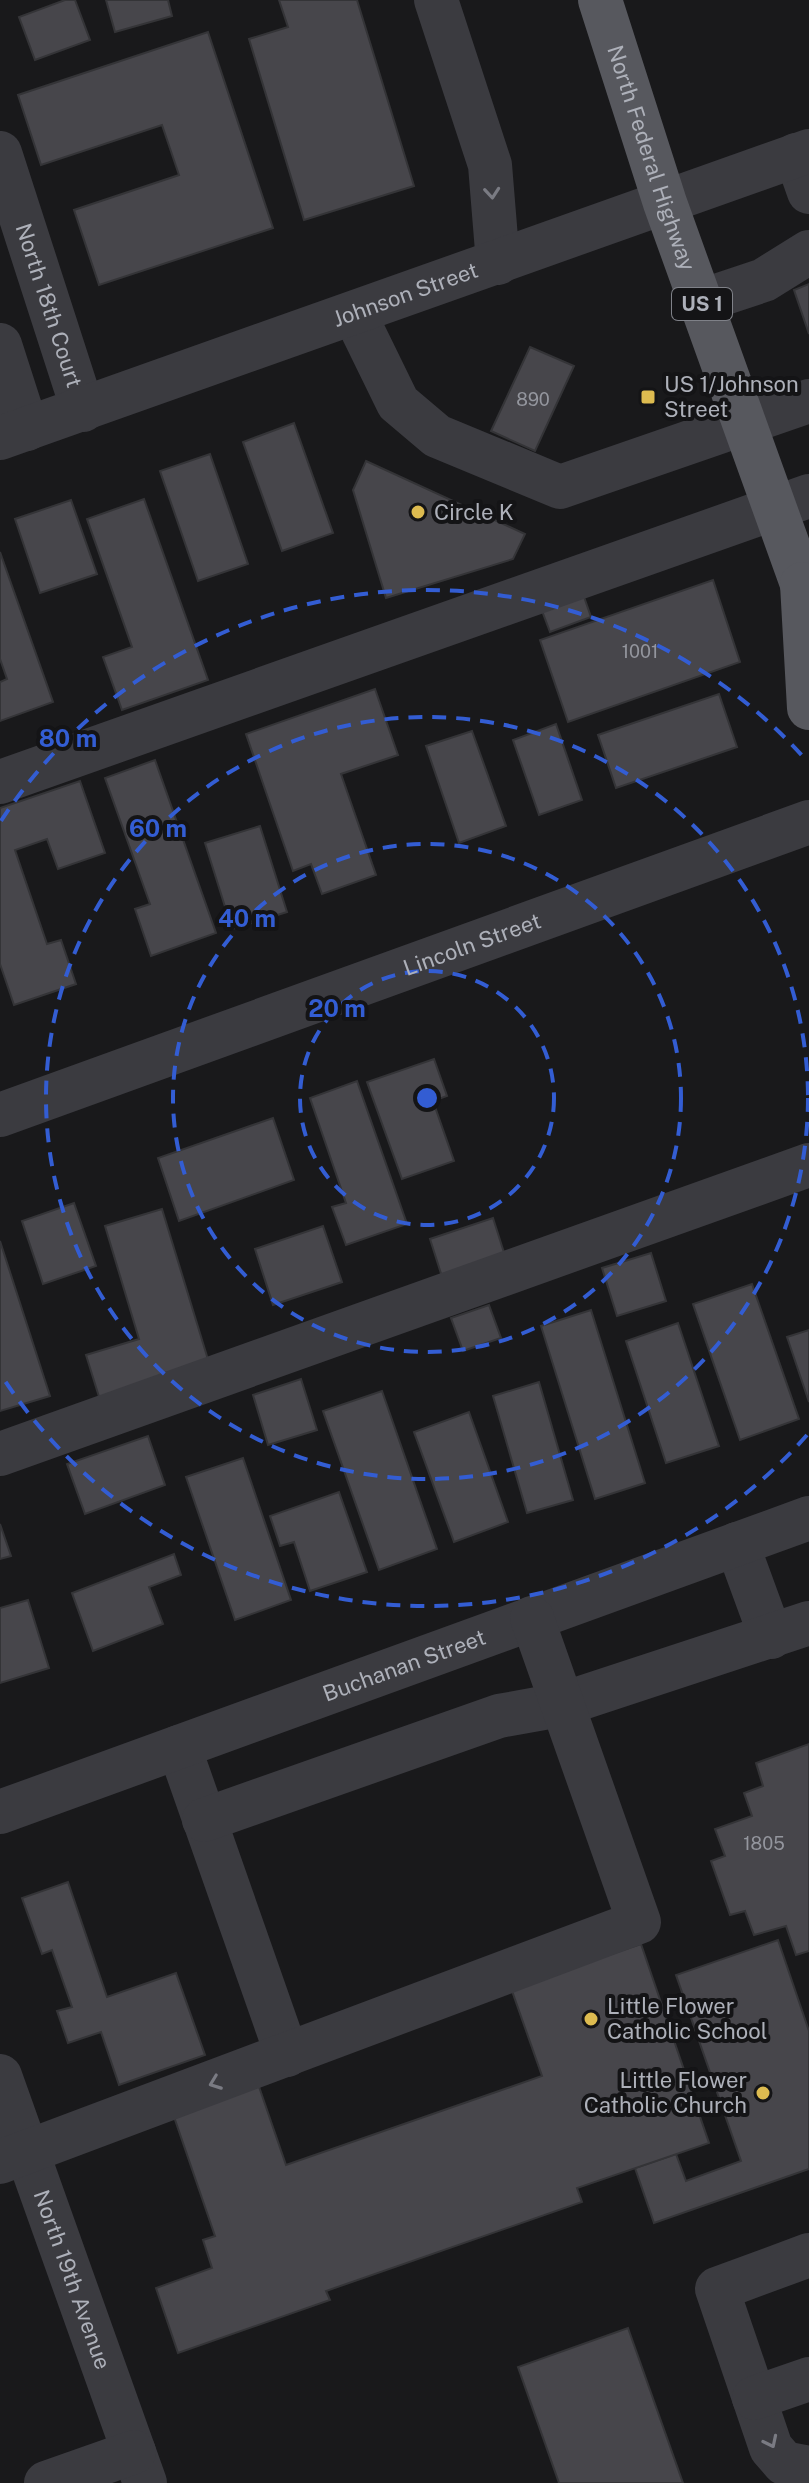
<svg xmlns="http://www.w3.org/2000/svg" width="809" height="2483" font-family="'Public Sans',sans-serif">
<rect width="100%" height="100%" fill="#19191b"/>
<!-- building -->
<g fill="#47464b" stroke="#343437" stroke-width="2">
<polygon points="65,0 75,0 90,40 35,60 19,17"/>
<polygon points="106,0 168,0 172,16 115,32"/>
<polygon points="279,0 357,0 414,186 304,220 249,39 288,27"/>
<polygon points="208,32 273,228 99,285 74,210 179,175 162,125 41,165 18,95"/>
<polygon points="809,284 809,334 794,290"/>
<polygon points="530,347 574,366 535,451 491,431"/>
<polygon points="294,423 333,533 282,551 243,442"/>
<polygon points="210,454 248,564 198,581 160,471"/>
<polygon points="366,461 525,534 513,559 386,598 353,490"/>
<polygon points="144,499 208,680 122,710 103,657 132,647 87,519"/>
<polygon points="71,500 97,574 40,593 15,519"/>
<polygon points="0,552 53,702 0,721 0,682 7,679 0,659"/>
<polygon points="713,580 740,662 568,722 540,640"/>
<polygon points="583,594 591,617 550,632 541,608"/>
<polygon points="375,689 398,755 341,774 376,875 322,894 311,864 293,871 246,734"/>
<polygon points="719,694 737,747 616,788 598,735"/>
<polygon points="556,724 582,800 539,815 513,740"/>
<polygon points="472,731 506,826 459,843 426,746"/>
<polygon points="155,760 216,933 151,956 135,909 150,904 105,778"/>
<polygon points="80,781 105,853 58,869 47,839 15,850 47,944 61,940 76,984 14,1005 0,964 0,808"/>
<polygon points="260,826 287,912 232,929 205,843"/>
<polygon points="434,1059 447,1096 433,1101 454,1161 402,1179 367,1082"/>
<polygon points="357,1081 407,1224 346,1245 332,1207 346,1203 310,1098"/>
<polygon points="273,1118 294,1180 179,1221 158,1158"/>
<polygon points="74,1203 96,1266 43,1284 22,1221"/>
<polygon points="162,1209 210,1366 100,1400 86,1355 139,1339 105,1226"/>
<polygon points="493,1218 507,1262 444,1283 430,1239"/>
<polygon points="323,1226 342,1282 273,1305 255,1249"/>
<polygon points="0,1241 50,1396 0,1411"/>
<polygon points="651,1253 666,1301 617,1316 602,1268"/>
<polygon points="752,1284 799,1419 740,1440 693,1304"/>
<polygon points="489,1305 501,1338 463,1351 451,1318"/>
<polygon points="591,1310 645,1483 595,1499 541,1326"/>
<polygon points="678,1323 719,1446 666,1463 626,1341"/>
<polygon points="809,1330 809,1402 787,1337"/>
<polygon points="301,1379 317,1430 268,1445 253,1395"/>
<polygon points="539,1382 573,1500 527,1513 493,1396"/>
<polygon points="382,1391 437,1549 379,1570 323,1411"/>
<polygon points="469,1412 508,1522 454,1542 414,1432"/>
<polygon points="148,1436 165,1485 85,1514 67,1464"/>
<polygon points="243,1458 291,1600 235,1620 186,1477"/>
<polygon points="339,1492 367,1572 310,1591 294,1542 280,1546 270,1516"/>
<polygon points="0,1524 11,1556 0,1559"/>
<polygon points="174,1554 181,1575 149,1587 163,1624 93,1651 72,1593"/>
<polygon points="28,1600 49,1668 0,1683 0,1608"/>
<polygon points="809,1744 809,1951 796,1955 786,1926 754,1935 745,1911 730,1915 711,1861 725,1856 715,1829 752,1816 744,1793 763,1786 756,1763"/>
<polygon points="68,1882 107,1997 176,1973 205,2055 119,2085 101,2032 68,2043 57,2011 72,2007 52,1950 42,1954 22,1898"/>
<polygon points="778,1940 809,2031 809,2169 654,2223 635,2168 676,2154 686,2181 741,2161 676,1975"/>
<polygon points="641,1944 709,2143 577,2188 582,2202 326,2291 330,2300 178,2353 156,2288 212,2268 203,2240 215,2236 171,2108 256,2078 286,2165 542,2076 511,1988"/>
<polygon points="628,2328 683,2483 559,2483 518,2367"/>
</g>
<g fill="none" stroke-linecap="round" stroke-linejoin="round">
<!-- minor -->
<g stroke="#3b3b40" stroke-width="44">
<polyline points="436,0 490,165 498,263"/>
<path id="s1" d="M 0,153 L 83,410"/>
<polyline points="796,155 809,192"/>
<polyline points="701,301 764,280 809,252"/>
<polyline points="354,313 398,403 437,436 560,487 809,401"/>
<polyline points="0,345 27,429"/>
<path id="s2" d="M 0,438 L 809,151"/>
<polyline points="0,782 809,496"/>
<path id="s3" d="M 0,1115 L 809,822"/>
<polyline points="0,1454 809,1165"/>
<polyline points="737,1544 771,1637"/>
<polyline points="179,1747 287,2055"/>
<path id="s4" d="M 0,1812 L 809,1518"/>
<polyline points="204,1820 499,1716 560,1705 809,1623"/>
<path id="s5" d="M 0,2076 L 145,2483"/>
<polyline points="0,2162 639,1922 532,1618"/>
<polyline points="809,2255 717,2289 771,2448 784,2463 809,2468"/>
<polyline points="754,2398 809,2379"/>
<polyline points="46,2483 134,2452"/>
</g>
<!-- major -->
<g stroke="#57585e" stroke-width="44">
<path id="s6" d="M 600,0 L 665,203 L 802,584 L 809,594"/>
<polyline points="802,584 809,708"/>
</g>
</g>
<!-- one-way arrows -->
<defs><path id="oneway-chevron" d="M-2-3.5L2.5 0L-2 3.5" fill="none" stroke-width="1.6" stroke-linecap="round" stroke-linejoin="round" transform="scale(2)"/></defs>
<g stroke="#7a7b83">
<use href="#oneway-chevron" transform="translate(492 193) rotate(85)"/>
<use href="#oneway-chevron" transform="translate(215 2083) rotate(159)"/>
<use href="#oneway-chevron" transform="translate(771 2442) rotate(64)"/>
</g>
<!-- distance rings -->
<g fill="none" stroke="#335dd3" stroke-width="4" stroke-dasharray="14 10">
<circle cx="427" cy="1098" r="127"/>
<circle cx="427" cy="1098" r="254"/>
<circle cx="427" cy="1098" r="381"/>
<path d="M807 1435A508 508 0 0 1 1 1375M1 821A508 508 0 0 1 807 761"/>
</g>
<!-- markers -->
<g fill="#ddbb50" stroke="#141416" stroke-width="3">
<rect x="640" y="389" width="16" height="16" rx="4"/>
<circle cx="418" cy="512" r="8"/>
<circle cx="591" cy="2019" r="8"/>
<circle cx="763" cy="2093" r="8"/>
</g>
<g text-anchor="middle" dominant-baseline="central" stroke-width="8" stroke-linejoin="round" paint-order="stroke">
<!-- number labels -->
<g font-size="18" fill="#94969e">
<text x="533" y="399">890</text>
<text x="640" y="651">1001</text>
<text x="764" y="1843">1805</text>
</g>
<!-- shield labels -->
<rect fill="#141416" stroke="#7f8188" stroke-width="2" x="672" y="288" width="60" height="32" rx="6"/>
<g font-size="20" font-weight="bold" fill="#adb0b9">
<text x="702" y="304">US 1</text>
</g>
<!-- street labels -->
<g font-size="22" fill="#adb0b9" stroke="#141416">
<text stroke="none"><textPath href="#s6" startOffset="166">North Federal Highway</textPath></text>
<text stroke="none"><textPath href="#s2" startOffset="430">Johnson Street</textPath></text>
<text stroke="none"><textPath href="#s1" startOffset="160">North 18th Court</textPath></text>
<text stroke="none"><textPath href="#s3" startOffset="502">Lincoln Street</textPath></text>
<text stroke="none"><textPath href="#s4" startOffset="430">Buchanan Street</textPath></text>
<text stroke="none"><textPath href="#s5" startOffset="216">North 19th Avenue</textPath></text>
</g>
<!-- poi labels -->
<g font-size="22" fill="#adb0b9" stroke="#141416" text-anchor="start">
<text x="664" y="384">US 1/Johnson<tspan x="664" dy="25">Street</tspan></text>
<text x="434" y="512">Circle K</text>
<text x="607" y="2006">Little Flower<tspan x="607" dy="25">Catholic School</tspan></text>
<text x="747" y="2080" text-anchor="end">Little Flower<tspan x="747" dy="25">Catholic Church</tspan></text>
</g>
</g>
<circle cx="427" cy="1098" r="12" fill="#335dd3" stroke="#141416" stroke-width="4"/>
<g font-size="24" text-anchor="middle" font-weight="bold" fill="#335dd3" stroke="#141416" stroke-width="8" stroke-linejoin="round" paint-order="stroke">
<text x="68" y="747">80 m</text>
<text x="158" y="837">60 m</text>
<text x="247" y="927">40 m</text>
<text x="337" y="1017">20 m</text>
</g>
</svg>
